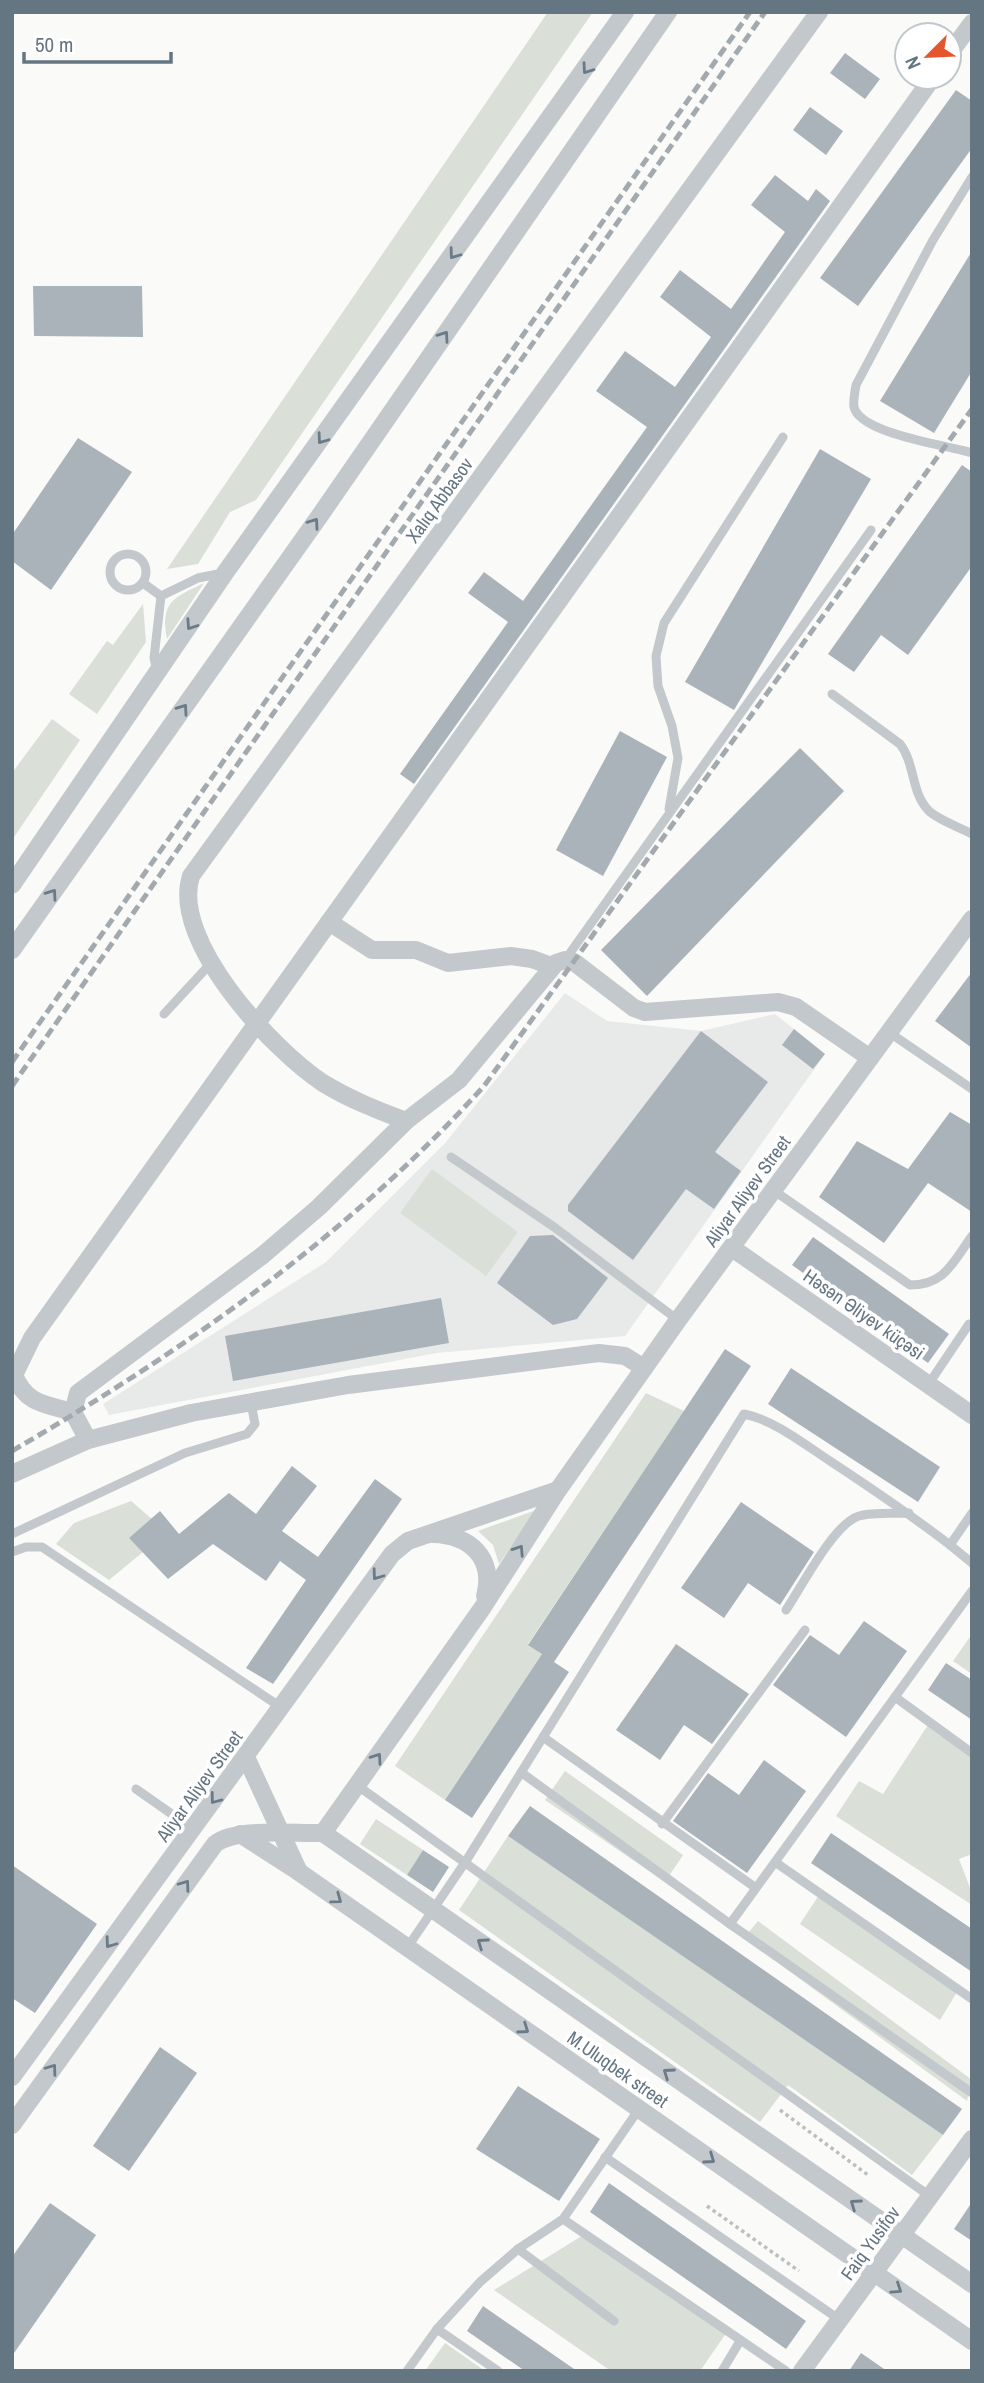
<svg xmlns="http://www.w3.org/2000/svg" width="984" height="2383" font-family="'Archivo Narrow',sans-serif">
<rect width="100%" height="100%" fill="#fafaf8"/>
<!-- built -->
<polygon fill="#e8e9e9" points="565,993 607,1021 701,1031 775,1014 825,1054 625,1336 437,1353 109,1415 103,1404 326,1262 446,1142"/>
<!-- green -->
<g fill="#dadfd7">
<polygon points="548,12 593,12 256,500 230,512 198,564 167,569"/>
<path d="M 204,583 L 167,639 C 160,602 173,598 204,583 Z"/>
<polygon points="143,604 146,642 97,714 69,694 107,641 113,645"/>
<polygon points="52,719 80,740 12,840 12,773"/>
<polygon points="432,1169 518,1232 486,1276 400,1213"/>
<polygon points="646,1393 684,1411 528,1644 542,1654 445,1800 395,1766"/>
<polygon points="131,1501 152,1519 129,1538 143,1552 109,1580 56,1544 74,1523"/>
<polygon points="536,1510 499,1564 493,1545 478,1531"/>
<polygon points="972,1634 972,1674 953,1661"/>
<polygon points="928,1725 972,1754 972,1854 959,1859 972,1893 972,1905 836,1816 859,1781 883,1794"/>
<polygon points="565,1771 683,1855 665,1882 545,1800"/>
<polygon points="376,1819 423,1850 407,1875 360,1844"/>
<polygon points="508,1836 943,2135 912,2175 788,2085 760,2122 459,1910"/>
<polygon points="819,1895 957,1992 940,2020 800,1924"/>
<polygon points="758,1921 972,2080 967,2101 744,1938"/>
<polygon points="585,2234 727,2332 700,2371 611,2371 494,2290"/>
<polygon points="445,2343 485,2371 425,2371"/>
</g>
<!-- building -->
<g fill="#aab3b9">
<polygon points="845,53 880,79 865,99 830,73"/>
<polygon points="956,90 972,101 972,148 858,306 820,278"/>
<polygon points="810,107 843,131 826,155 793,130"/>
<polygon points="775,175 808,201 816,189 830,201 414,784 400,774 508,622 468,593 484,572 523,601 647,427 596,391 625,351 675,387 711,337 660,297 680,270 731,309 785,232 751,205"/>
<polygon points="972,251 972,371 934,433 880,401"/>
<polygon points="33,286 142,286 143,337 34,336"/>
<polygon points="78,438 132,472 51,590 12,561 12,535"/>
<polygon points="820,449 871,479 734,710 685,682"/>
<polygon points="962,465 972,472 972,566 908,655 881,635 854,672 828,654"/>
<polygon points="620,731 667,757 603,876 556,850"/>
<polygon points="800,748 844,791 647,996 601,950"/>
<polygon points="972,972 972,1048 935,1021"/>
<polygon points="794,1029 825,1054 813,1069 782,1045"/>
<polygon points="701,1031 768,1082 715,1152 741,1171 714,1209 686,1189 633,1260 568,1211 568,1205"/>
<polygon points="950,1112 972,1125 972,1212 928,1183 884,1243 819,1197 857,1141 908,1169"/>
<polygon points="553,1235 608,1278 577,1319 553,1325 497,1283 530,1236"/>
<polygon points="813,1237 949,1334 928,1363 792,1265"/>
<polygon points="441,1298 449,1343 233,1381 225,1336"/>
<polygon points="725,1349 751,1366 554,1662 569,1672 472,1818 445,1800 542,1654 528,1645"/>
<polygon points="791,1368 940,1467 918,1502 768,1404"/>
<polygon points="292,1466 317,1486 282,1531 318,1557 375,1479 402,1499 273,1684 246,1668 306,1580 280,1561 266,1581 213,1544 168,1579 129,1538 160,1511 179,1534 229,1493 256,1514"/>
<polygon points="741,1502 814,1552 780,1605 748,1583 724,1618 681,1588"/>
<polygon points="864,1621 907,1651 846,1737 773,1685 810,1635 839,1655"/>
<polygon points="676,1644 749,1694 712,1744 684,1725 660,1760 616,1730"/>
<polygon points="946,1663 972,1680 972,1720 928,1690"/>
<polygon points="764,1760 806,1791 747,1873 673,1821 708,1773 739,1795"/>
<polygon points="530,1806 962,2109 943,2135 508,1836"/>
<polygon points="831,1833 972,1929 972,1972 811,1863"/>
<polygon points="423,1850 449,1867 433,1892 407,1875"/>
<polygon points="12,1865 97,1924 35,2013 12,1998"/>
<polygon points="160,2047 197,2073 129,2171 93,2146"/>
<polygon points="518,2086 600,2139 559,2201 476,2149"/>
<polygon points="609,2183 806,2321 786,2349 590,2212"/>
<polygon points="972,2202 972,2241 954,2229"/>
<polygon points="50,2203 96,2235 12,2356 12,2257"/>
<polygon points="483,2306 577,2371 525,2371 467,2331"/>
<polygon points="861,2353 887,2371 849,2371"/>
</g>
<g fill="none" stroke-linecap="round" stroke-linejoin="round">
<!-- path -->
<g stroke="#bbbfc2" stroke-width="3.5" stroke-dasharray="3.5 3.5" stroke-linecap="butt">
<polyline points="780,2110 868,2175"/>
<polyline points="707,2206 799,2271"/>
</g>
<!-- service -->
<g stroke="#c3c8cc" stroke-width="9">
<path d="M 972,177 L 933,240 L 856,385 C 855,391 853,401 854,407 C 860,434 948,445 972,453"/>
<circle cx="128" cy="572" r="18"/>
<polyline points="143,583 161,596"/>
<polyline points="157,671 154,658 161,596 198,578 223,573"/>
<path d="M 832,694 L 900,744 C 915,763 911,792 928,810 C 938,820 959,827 972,834"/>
<polyline points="669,809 678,758 672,726 658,686 656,656 664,623 783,437"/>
<polyline points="565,960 871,530"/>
<polyline points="164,1014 212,962"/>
<polyline points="890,1033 972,1089"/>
<polyline points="451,1157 554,1227 678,1320"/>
<path d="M 773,1190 L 910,1285 C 945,1285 953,1262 972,1236"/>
<polyline points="928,1385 969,1324"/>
<polyline points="12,1534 185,1453 247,1434 255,1424 251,1403"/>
<polyline points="950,1545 972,1563"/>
<polyline points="12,1552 26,1547 42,1547 282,1708"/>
<path d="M 786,1610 C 801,1588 834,1523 859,1516 C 873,1512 894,1514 909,1513"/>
<polyline points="895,1697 972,1753"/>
<polyline points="543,1737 756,1888"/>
<polyline points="522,1773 730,1924 972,2093"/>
<polyline points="358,1786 931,2197"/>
<polyline points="136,1789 193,1829"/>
<polyline points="662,1824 805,1630"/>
<polyline points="775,1862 972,1999"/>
<polyline points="730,1924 972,1591"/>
<path d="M 407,1948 L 466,1861 L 744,1414 C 774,1420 804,1444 830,1461 C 871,1488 911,1515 950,1545 L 972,1513"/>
<polyline points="605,2157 840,2320"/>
<polyline points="563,2219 786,2371"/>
<polyline points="518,2249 614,2321"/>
<polyline points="437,2329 498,2371"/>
<polyline points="407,2371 437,2329 480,2282 518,2249 563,2219 639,2109"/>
<polyline points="722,2371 740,2341"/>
</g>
<!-- minor -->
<g stroke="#c3c8cc" stroke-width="18">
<polyline points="949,54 972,23"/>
<polyline points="12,885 225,573 625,12"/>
<polyline points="329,922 372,950 416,950 448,963 511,956 532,959 551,966"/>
<polyline points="12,950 321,514 668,12"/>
<path d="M 406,1121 C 377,1110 349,1099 323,1083 C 273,1050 170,941 191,876 L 819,12"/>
<polyline points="732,1248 972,1415"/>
<path d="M 73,1412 C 44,1404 26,1404 14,1375 L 32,1338 L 933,77"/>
<polyline points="88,1440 73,1412 78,1393 263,1255 319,1207 406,1121 459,1080 556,963 565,960 574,962 634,1008 645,1012 778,1002 796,1007 870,1058"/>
<polyline points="12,1474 88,1440 191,1413 348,1385 599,1353 625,1356 644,1368"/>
<path d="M 433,1534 C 470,1535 495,1558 485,1596"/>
<polyline points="246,1757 299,1872"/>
<polyline points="323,1833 483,1607 558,1490 678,1320 972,919"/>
<polyline points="323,1833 972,2284"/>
<polyline points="240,1834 299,1872 972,2341"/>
<polyline points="12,2077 392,1554 408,1541 558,1490"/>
<path d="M 12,2125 L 215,1844 C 237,1827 294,1834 323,1833"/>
<polyline points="802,2371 972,2139"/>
</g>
<!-- rail -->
<g stroke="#a2aab0" stroke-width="5" stroke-dasharray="10 5" stroke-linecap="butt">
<polyline points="12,1062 750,12"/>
<polyline points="12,1086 765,12"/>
<path d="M 12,1451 C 185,1350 349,1235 484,1086 L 972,409"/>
</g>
</g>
<!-- one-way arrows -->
<defs><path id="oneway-chevron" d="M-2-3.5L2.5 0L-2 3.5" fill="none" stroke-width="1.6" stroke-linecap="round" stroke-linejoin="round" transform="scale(1.75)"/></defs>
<g stroke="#6a7a87">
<use href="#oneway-chevron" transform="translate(587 69) rotate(125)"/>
<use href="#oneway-chevron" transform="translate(454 254) rotate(126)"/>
<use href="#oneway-chevron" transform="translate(444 336) rotate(-55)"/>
<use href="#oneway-chevron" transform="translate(322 439) rotate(126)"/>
<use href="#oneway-chevron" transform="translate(314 523) rotate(-55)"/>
<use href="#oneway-chevron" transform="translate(191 625) rotate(124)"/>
<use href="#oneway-chevron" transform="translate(183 709) rotate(-55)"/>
<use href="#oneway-chevron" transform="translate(52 894) rotate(-55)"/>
<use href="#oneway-chevron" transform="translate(519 1550) rotate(-57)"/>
<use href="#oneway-chevron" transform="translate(377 1575) rotate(126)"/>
<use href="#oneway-chevron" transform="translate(377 1758) rotate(-55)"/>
<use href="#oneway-chevron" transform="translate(215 1799) rotate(127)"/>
<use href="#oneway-chevron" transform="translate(185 1885) rotate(-54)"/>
<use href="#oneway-chevron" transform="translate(337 1899) rotate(36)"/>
<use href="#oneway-chevron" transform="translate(110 1943) rotate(126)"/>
<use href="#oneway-chevron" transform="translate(482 1943) rotate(-145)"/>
<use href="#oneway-chevron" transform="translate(524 2029) rotate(35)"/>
<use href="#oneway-chevron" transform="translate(52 2069) rotate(-54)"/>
<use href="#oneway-chevron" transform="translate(668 2073) rotate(-145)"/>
<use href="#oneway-chevron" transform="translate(710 2159) rotate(35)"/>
<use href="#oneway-chevron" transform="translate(855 2204) rotate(-145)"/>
<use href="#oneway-chevron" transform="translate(897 2289) rotate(34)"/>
</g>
<g text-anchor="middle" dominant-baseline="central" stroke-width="7" stroke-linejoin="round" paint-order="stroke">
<!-- street labels -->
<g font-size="19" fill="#657683" stroke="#fff">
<text transform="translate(439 500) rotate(-54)">Xalıq Abbasov</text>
<text transform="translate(747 1191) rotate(-54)">Aliyar Aliyev Street</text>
<text transform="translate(864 1314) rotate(35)">Həsən Əliyev küçəsi</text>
<text transform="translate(199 1786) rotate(-54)">Aliyar Aliyev Street</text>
<text transform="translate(618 2069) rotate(35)">M.Uluqbek street</text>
<text transform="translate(870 2243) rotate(-54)">Faiq Yusifov</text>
</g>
</g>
<!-- border -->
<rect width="984" height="2383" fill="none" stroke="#657683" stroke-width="28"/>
<!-- north arrow -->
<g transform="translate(928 56) rotate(246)"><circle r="33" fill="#ffffff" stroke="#c1c8cd" stroke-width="2"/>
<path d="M0-5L12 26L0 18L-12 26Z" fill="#e4572e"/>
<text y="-10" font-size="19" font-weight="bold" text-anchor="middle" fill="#657683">N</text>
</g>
<!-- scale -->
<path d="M24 52v10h147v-10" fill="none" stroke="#657683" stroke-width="3.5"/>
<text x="35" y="52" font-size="21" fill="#657683" stroke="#ffffff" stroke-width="5" paint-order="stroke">50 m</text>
</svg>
